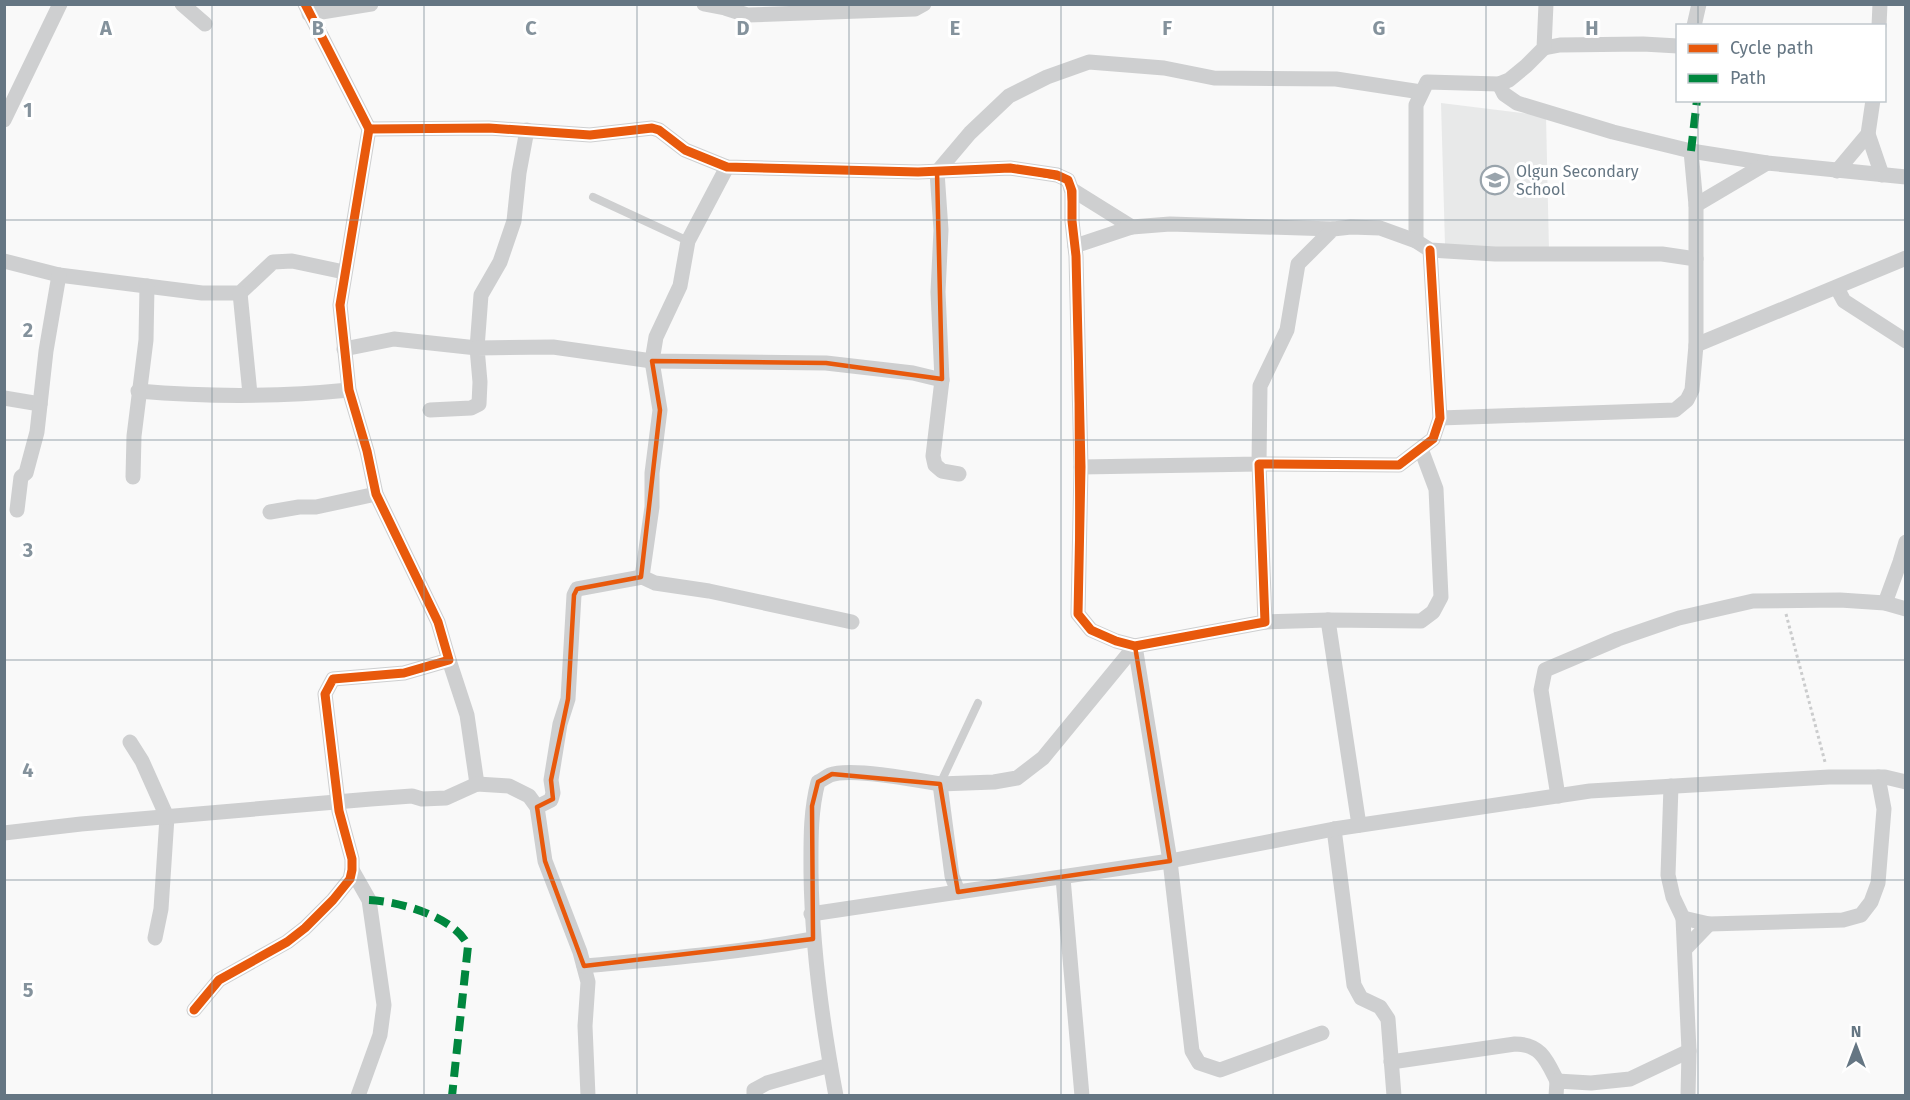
<svg xmlns="http://www.w3.org/2000/svg" width="1910" height="1100" font-family="'Fira Sans',sans-serif">
<rect width="100%" height="100%" fill="#f9f9f9"/>
<!-- built -->
<polygon fill="#e8e9e9" points="1441,103 1546,116 1549,251 1445,245"/>
<g fill="none" stroke-linecap="round" stroke-linejoin="round">
<!-- path -->
<polyline stroke="#cbcccd" stroke-width="3" stroke-dasharray="3 3" stroke-linecap="butt" points="1786,614 1825,762"/>
<!-- service -->
<g stroke="#cecfd0" stroke-width="8">
<polyline points="593,197 688,241"/>
<polyline points="940,784 978,703"/>
</g>
<!-- minor -->
<g stroke="#cecfd0" stroke-width="15">
<polyline points="182,4 205,24"/>
<polyline points="704,4 725,8 747,15 915,9 924,4"/>
<polyline points="309,14 371,4"/>
<polyline points="1694,26 1699,4"/>
<polyline points="1879,26 1880,4"/>
<polyline points="1544,48 1560,45 1643,44 1678,46"/>
<polyline points="1499,84 1504,94 1517,103 1613,132 1691,151 1767,163 1906,177"/>
<polyline points="4,120 60,4"/>
<polyline points="369,129 489,128 590,135 652,128 659,130 685,150 727,167 918,172 1010,168 1057,175 1068,180 1072,191 1072,221 1076,256 1081,467 1078,614 1091,630 1116,641 1135,646 1265,622 1259,464 1399,465 1433,439 1440,418 1430,250"/>
<polyline points="1868,134 1882,175"/>
<polyline points="727,167 688,241 680,286 656,337 652,361 660,410 652,473 652,507 642,577 655,583 709,591 852,622"/>
<polyline points="1837,171 1868,134 1873,100"/>
<polyline points="1071,189 1132,227"/>
<polyline points="1696,205 1767,163"/>
<polyline points="1416,241 1416,105 1427,82 1499,84 1509,80 1526,66 1544,48 1546,4"/>
<polyline points="1075,246 1132,227 1170,224 1333,229"/>
<polyline points="4,261 59,275 202,293 240,293 273,262 292,261 344,272"/>
<polyline points="1837,288 1844,301 1906,341"/>
<polyline points="240,293 250,394"/>
<polyline points="1696,345 1906,258"/>
<polyline points="344,349 394,339 477,348 481,295 500,262 514,221 519,173 527,130"/>
<path d="M 138,391 C 208,397 279,397 349,390"/>
<polyline points="4,398 40,404"/>
<polyline points="430,410 471,408 479,404 480,382 477,348 553,347 652,361 826,363 913,373 942,380"/>
<polyline points="1440,418 1675,410 1687,400 1692,390 1696,345 1696,205 1691,151"/>
<polyline points="1081,467 1259,464 1260,386 1287,330 1298,264 1333,229 1351,227 1380,228 1416,241 1430,250 1495,254 1662,254 1696,259"/>
<polyline points="959,474 942,471 935,465 933,456 942,380 938,292 941,230 937,172 970,133 1009,96 1047,77 1089,62 1164,68 1214,78 1336,79 1421,92"/>
<polyline points="133,477 134,436 146,340 147,286"/>
<polyline points="17,510 21,477 26,473 37,432 46,351 59,275"/>
<polyline points="270,512 299,507 316,507 376,494"/>
<polyline points="1885,603 1900,562 1906,542"/>
<polyline points="1328,620 1359,825"/>
<polyline points="1265,622 1328,620 1421,621 1433,612 1441,597 1436,489 1421,449"/>
<polyline points="1135,646 1170,861 1192,1051 1199,1063 1220,1070 1322,1033"/>
<polyline points="449,660 467,715 477,784"/>
<polyline points="130,742 142,761 167,817 161,909 155,938"/>
<polyline points="1671,786 1668,875 1673,897 1683,918"/>
<polyline points="1558,796 1541,690 1545,670 1618,639 1679,618 1753,601 1840,600 1885,603 1906,609"/>
<polyline points="537,807 551,800 553,793 551,780 560,724 568,699 574,595 577,589 642,577"/>
<polyline points="1334,829 1354,985 1361,998 1380,1007 1388,1019 1394,1096"/>
<polyline points="4,833 81,824 371,799 412,796 422,799 446,798 477,784 509,786 529,796 537,807 545,861 580,952 588,982 585,1026 588,1096"/>
<polyline points="352,870 369,900 384,1005 380,1035 358,1096"/>
<polyline points="1063,878 1082,1096"/>
<polyline points="958,892 1170,861 1334,829 1590,791 1829,777 1885,777 1906,782"/>
<polyline points="811,914 958,892 952,876 940,784 994,782 1017,778 1043,758 1135,646"/>
<polyline points="1685,949 1709,924"/>
<path d="M 584,966 C 661,959 737,953 813,939"/>
<polyline points="194,1010 219,980 287,942 305,928 333,900 350,879 352,870 352,859 339,811 325,694 333,679 404,673 449,660 438,622 376,494 367,451 349,390 340,305 369,129 305,4"/>
<path d="M 1391,1062 L 1515,1044 C 1541,1044 1547,1061 1557,1081"/>
<polyline points="754,1096 754,1090 767,1083 830,1065"/>
<path d="M 836,1096 C 822,1022 812,947 811,873 C 811,842 810,813 818,782 C 822,780 826,777 830,775 C 850,767 918,780 940,784"/>
<polyline points="1556,1096 1557,1081 1591,1083 1630,1079 1689,1051"/>
<polyline points="1688,1096 1689,1051 1683,918 1709,924 1843,920 1861,915 1871,902 1878,883 1884,809 1878,777"/>
</g>
<!-- quiet -->
<g stroke="#00873e" stroke-width="8" stroke-dasharray="15 8" stroke-linecap="butt">
<polyline points="1691,151 1697,100"/>
<path d="M 369,900 C 398,901 456,917 468,946 L 452,1096"/>
</g>
<!-- cycleway casing -->
<g stroke="#fff" stroke-width="13">
<g id="cycleway">
<polyline points="369,129 489,128 590,135 652,128 659,130 685,150 727,167 918,172 1010,168 1057,175 1068,180 1072,191 1072,221 1076,256 1081,467 1078,614 1091,630 1116,641 1135,646 1265,622 1259,464 1399,465 1433,439 1440,418 1430,250"/>
<polyline points="194,1010 219,980 287,942 305,928 333,900 350,879 352,870 352,859 339,811 325,694 333,679 404,673 449,660 438,622 376,494 367,451 349,390 340,305 369,129 305,4"/>
</g>
</g>
<!-- cycleway -->
<use href="#cycleway" stroke="#e8590c" stroke-width="9"/>
</g>
<!-- marked area -->
<path fill="none" stroke="#e8590c" stroke-width="4.5" stroke-linejoin="round" d="M 1010,168 L 1068,180 L 1076,256 L 1078,614 L 1091,630 L 1135,646 L 1170,861 L 958,892 L 940,784 L 832,774 L 818,782 L 812,806 L 813,939 L 584,966 L 545,861 L 537,807 L 553,799 L 551,780 L 568,699 L 574,595 L 577,589 L 641,577 L 660,410 L 652,361 L 826,363 L 942,379 L 937,172 Z"/>
<!-- grid -->
<path fill="none" stroke="#84929c" stroke-width="1.5" stroke-opacity="0.55" d="M 212,4 L 212,1096M 424,4 L 424,1096M 637,4 L 637,1096M 849,4 L 849,1096M 1061,4 L 1061,1096M 1273,4 L 1273,1096M 1486,4 L 1486,1096M 1698,4 L 1698,26M 1698,100 L 1698,1096M 4,220 L 1906,220M 4,440 L 1906,440M 4,660 L 1906,660M 4,880 L 1906,880"/>
<!-- icons -->
<defs>
<g id="school-ring" transform="scale(1.5)"><circle r="9.5" fill="#fff" stroke="#99a4ac" stroke-width="1.5"/><path d="M0-5L7-2L0 1L-7-2ZM-4 1L0 2.5L4 1V4Q0 6-4 4Z" fill="#99a4ac"/></g>
</defs>
<g fill-rule="evenodd">
<use href="#school-ring" x="1495" y="180"/>
</g>
<g text-anchor="middle" dominant-baseline="central" stroke-width="6" stroke-linejoin="round" paint-order="stroke">
<!-- poi labels -->
<g font-size="16" fill="#657683" stroke="#fff" text-anchor="start">
<text x="1516" y="171">Olgun Secondary<tspan x="1516" dy="18">School</tspan></text>
</g>
</g>
<g font-size="20" text-anchor="middle" font-weight="bold" fill="#84929c" stroke="#fff" stroke-width="6" stroke-linejoin="round" paint-order="stroke">
<text x="106" y="35">A</text>
<text x="318" y="35">B</text>
<text x="531" y="35">C</text>
<text x="743" y="35">D</text>
<text x="955" y="35">E</text>
<text x="1167" y="35">F</text>
<text x="1379" y="35">G</text>
<text x="1592" y="35">H</text>
<text x="28" y="117">1</text>
<text x="28" y="337">2</text>
<text x="28" y="557">3</text>
<text x="28" y="777">4</text>
<text x="28" y="997">5</text>
</g>
<!-- border -->
<rect width="1910" height="1100" fill="none" stroke="#657683" stroke-width="12"/>
<!-- legend -->
<rect x="1676" y="24" width="210" height="78" fill="#ffffff" stroke="#c1c8cd" stroke-width="1.5"/>
<rect x="1688" y="44" width="30" height="9" fill="#e8590c" stroke="#c1c8cd" stroke-width="1.5"/>
<text x="1730" y="54" font-size="18" fill="#657683">Cycle path</text>
<rect x="1688" y="74" width="30" height="9" fill="#00873e" stroke="#c1c8cd" stroke-width="1.5"/>
<text x="1730" y="84" font-size="18" fill="#657683">Path</text>
<!-- north arrow -->
<g transform="translate(1856 1046)" stroke="#ffffff" stroke-width="4.5" paint-order="stroke">
<path d="M0-4.5L10 22L0 15L-10 22Z" fill="#657683"/>
<text y="-9" font-size="16" font-weight="bold" text-anchor="middle" fill="#657683">N</text>
</g>
</svg>
